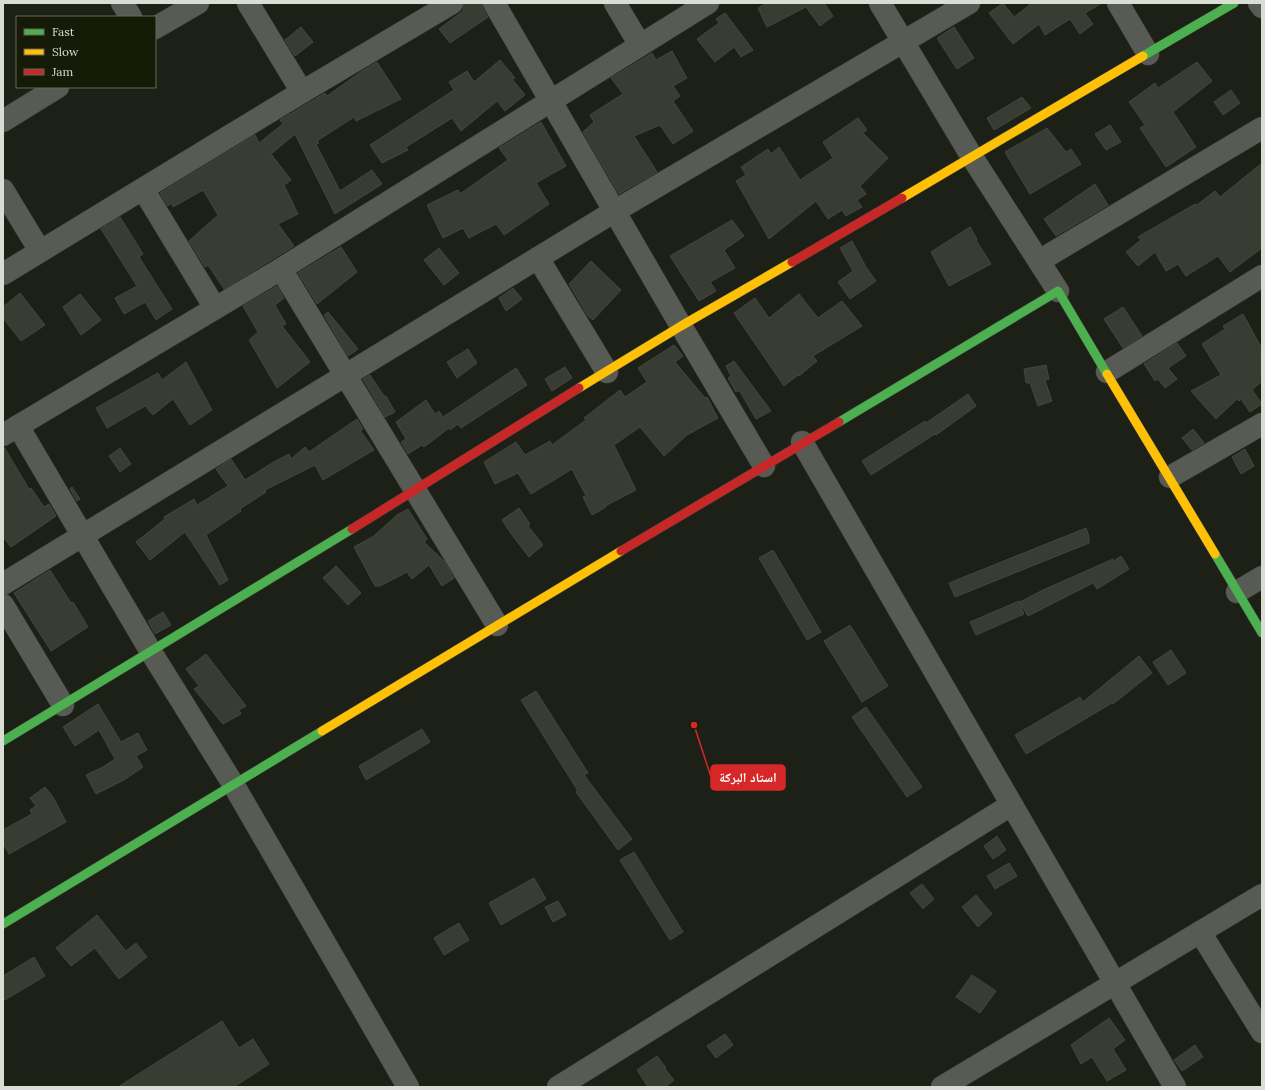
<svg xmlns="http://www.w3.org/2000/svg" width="1265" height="1090" font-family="Lora,'Noto Naskh Arabic',serif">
<rect width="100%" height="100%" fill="#1d2016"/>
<!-- building -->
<g fill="#393c33" stroke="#44473e">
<polygon points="464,3 482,3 483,9 488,17 450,43 439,29 463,11"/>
<polygon points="767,3 824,3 833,16 820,26 806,7 767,27 758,8"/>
<polygon points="1003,3 1014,17 1032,3 1102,3 1085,13 1093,24 1080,34 1070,19 1045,35 1039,24 1013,44 989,13"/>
<polygon points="725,13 753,50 741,57 734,47 715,62 697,39 719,23 716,19"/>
<polygon points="301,27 313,42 295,56 285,40"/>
<polygon points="954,27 974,58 957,69 937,38"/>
<polygon points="672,51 687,78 673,86 680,96 673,101 693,131 673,144 660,125 634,136 657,172 619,194 583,132 594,122 590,115 623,94 611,78 652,53 656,60"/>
<polygon points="500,60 515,78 512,79 525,95 505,111 497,101 461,131 452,118 406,147 408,150 382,163 370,145 454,90 449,82 467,71 474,82"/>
<polygon points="377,62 401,99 356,121 354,117 317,141 319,143 316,144 340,191 372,170 382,184 335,214 295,134 271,154 291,180 284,185 298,214 278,224 294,246 224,289 208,265 205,267 189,241 218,215 203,190 173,207 171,203 168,206 160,193 255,135 259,143 283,124 280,120 325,93 327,96 362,71"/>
<polygon points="1197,62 1212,81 1173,112 1196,147 1166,167 1140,128 1145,125 1129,102 1155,83 1158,88"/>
<polygon points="1231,90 1240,103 1223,115 1214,102"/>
<polygon points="1022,97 1031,108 994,130 987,118"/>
<polygon points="858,118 867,130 863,133 888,158 860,186 866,194 857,200 862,207 846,216 842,210 828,219 816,201 769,239 736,181 746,175 741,167 768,149 771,154 779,147 800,180 833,158 823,142"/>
<polygon points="541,122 566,166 536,183 549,204 504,235 496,224 469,238 463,228 443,238 427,205 458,190 460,194 508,160 499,148"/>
<polygon points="1110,125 1121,142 1106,150 1095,134"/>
<polygon points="1047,128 1066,152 1071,149 1081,164 1030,194 1005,152"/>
<polygon points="1262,163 1262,248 1230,272 1218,256 1186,276 1178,264 1166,271 1155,252 1138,266 1126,252 1141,240 1138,237 1195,204 1197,205 1215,191 1220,197"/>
<polygon points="1095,184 1108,205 1056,236 1044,219"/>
<polygon points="120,217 143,254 139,257 172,309 156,320 145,302 124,314 115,298 137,286 101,229"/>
<polygon points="732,220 744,236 724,250 735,268 710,282 716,291 699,301 670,256"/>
<polygon points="970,227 977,239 976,240 991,264 949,286 931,252"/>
<polygon points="852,241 866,267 876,281 850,299 838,282 853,271 840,248"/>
<polygon points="341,247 357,272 317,304 298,273"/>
<polygon points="439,248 459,273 444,285 424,260"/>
<polygon points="591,261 621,290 593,320 588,316 569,284"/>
<polygon points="277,286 284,298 275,305 286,324 282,326 310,362 277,388 249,340 258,332 243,306"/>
<polygon points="513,288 522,299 506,311 499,298"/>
<polygon points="20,293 45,325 21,341 3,318 3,307"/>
<polygon points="80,294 101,320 81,335 63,307"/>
<polygon points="799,294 818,318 842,301 862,326 813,356 817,361 799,376 798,375 784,386 734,313 755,298 769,318"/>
<polygon points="1123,307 1142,336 1123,348 1104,319"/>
<polygon points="328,312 358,349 348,356 324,315"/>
<polygon points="1243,314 1262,349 1262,381 1252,390 1262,404 1250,412 1241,399 1239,401 1237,399 1216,419 1191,391 1221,375 1202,344 1225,329 1223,326"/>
<polygon points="1177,343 1186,356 1168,368 1177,379 1165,388 1158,379 1155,381 1144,364"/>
<polygon points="674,345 683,356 675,362 705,398 707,397 718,418 687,435 664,456 640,427 614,445 636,490 605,506 606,507 592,515 583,497 586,496 572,469 531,494 518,473 495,484 484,462 516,442 525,455 550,441 552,445 586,420 584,418 620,390 625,397 647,382 638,368"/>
<polygon points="468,349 477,363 457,378 447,362"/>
<polygon points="734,361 771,411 756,419 739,390 736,392 728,378 731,376 726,366"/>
<polygon points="186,362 212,410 190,425 173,399 153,415 145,406 107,428 96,408 158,373 162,380"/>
<polygon points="1046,365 1049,379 1045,380 1052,401 1038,406 1030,383 1026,383 1024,369"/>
<polygon points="565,367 572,378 552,391 545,379"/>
<polygon points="516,368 527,385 461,428 458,424 450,430 449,428 424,447 422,445 408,454 401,442 406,439 396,422 426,400 435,414 439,411 443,417"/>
<polygon points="370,375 384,396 386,396 395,412 385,417 363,379"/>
<polygon points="968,394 976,406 936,435 935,434 871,475 862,461 925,421 926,423"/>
<polygon points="357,419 363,429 360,430 374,450 323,480 315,465 265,490 266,492 240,509 241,511 206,535 228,580 220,585 185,532 150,560 136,542 165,519 164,517 194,499 197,505 228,486 216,469 231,459 245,480 272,463 289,454 291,459 305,447 309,452"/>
<polygon points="1193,429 1204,443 1192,450 1182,438"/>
<polygon points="3,447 4,447 29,489 31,488 44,507 49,504 56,516 11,547 3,537"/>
<polygon points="120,448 131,464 120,472 109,456"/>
<polygon points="1245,449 1254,466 1241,474 1232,457"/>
<polygon points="72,487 80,499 77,501 70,489"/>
<polygon points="519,508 530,524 528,526 543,545 529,557 512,535 502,520"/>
<polygon points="408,509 427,539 424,542 444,561 454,578 442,586 429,565 412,579 407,572 380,586 375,586 354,547 374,536 397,515"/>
<polygon points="1086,528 1089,537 1089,543 955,597 949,583"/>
<polygon points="773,550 821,632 807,640 759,558"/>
<polygon points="1121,556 1129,569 1097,589 1093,583 1028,616 1020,602 1043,590 1113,559 1114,561"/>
<polygon points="336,566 361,593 348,605 323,578"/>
<polygon points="50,570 71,603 73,602 88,627 51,651 14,593"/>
<polygon points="1019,601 1024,614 976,635 970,622"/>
<polygon points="163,612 171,625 155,634 148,621"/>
<polygon points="850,625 888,686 862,702 824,641"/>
<polygon points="1171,650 1186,673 1168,685 1153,662"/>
<polygon points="206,654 246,706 239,710 241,714 223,724 194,689 199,686 186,669"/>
<polygon points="1139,656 1152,673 1113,704 1112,703 1026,754 1015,735 1080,697 1083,702"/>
<polygon points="536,691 588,773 584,775 632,839 618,850 576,792 578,791 521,700"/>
<polygon points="98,704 121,742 138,733 147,750 136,756 143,767 124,780 96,794 86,775 103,767 115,759 99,730 75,746 63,727"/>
<polygon points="866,707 922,787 907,797 852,717"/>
<polygon points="422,729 430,742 366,780 359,766"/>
<polygon points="45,787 53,797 66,822 9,854 3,843 3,830 32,814 30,810 36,806 30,798"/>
<polygon points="997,836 1006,850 993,859 984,846"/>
<polygon points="634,852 683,932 670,940 620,860"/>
<polygon points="1009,863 1017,876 995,889 987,876"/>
<polygon points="534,878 546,899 501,925 489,903"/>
<polygon points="922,884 934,899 923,909 910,893"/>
<polygon points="976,895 992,914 978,927 962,907"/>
<polygon points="558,901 566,915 553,922 545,907"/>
<polygon points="97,915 126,951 136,943 147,957 119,979 95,948 71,966 56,948"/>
<polygon points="459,923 469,940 444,955 434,938"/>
<polygon points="34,957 45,976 3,1001 3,976"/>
<polygon points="972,975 996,991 980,1013 956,997"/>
<polygon points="1109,1018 1125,1040 1113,1049 1126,1070 1107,1081 1092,1057 1081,1064 1071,1045"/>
<polygon points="222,1021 239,1048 253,1039 269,1064 234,1087 118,1087"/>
<polygon points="725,1034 733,1045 716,1058 707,1046"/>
<polygon points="1195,1045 1203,1057 1182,1071 1174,1060"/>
<polygon points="657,1056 666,1068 665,1069 674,1080 665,1087 648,1087 637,1070"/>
</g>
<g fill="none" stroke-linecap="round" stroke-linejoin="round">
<!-- street casing -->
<g stroke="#393c34" stroke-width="23">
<g id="street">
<polyline points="122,3 131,17"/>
<polyline points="248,3 302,92"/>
<polyline points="494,3 681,326 764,466"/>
<polyline points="615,3 640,45"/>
<polyline points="880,3 972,157 1058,291"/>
<polyline points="1118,3 1148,54"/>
<polyline points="1259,3 1262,7"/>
<polyline points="155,28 198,3"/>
<polyline points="3,121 58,87"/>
<polyline points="143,189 215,308"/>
<polyline points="3,190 40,251"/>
<polyline points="538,258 607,372"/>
<polyline points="1039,261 1262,128"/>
<polyline points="281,269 497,625"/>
<polyline points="3,274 302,92 452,3"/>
<polyline points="1107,372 1262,276"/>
<polyline points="18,426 151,652 233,784 408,1087"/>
<polyline points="3,435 281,269 708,3"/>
<polyline points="802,442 1175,1087"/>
<polyline points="1170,477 1262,424"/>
<polyline points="3,584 615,211 969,3"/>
<polyline points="1237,592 1262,577"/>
<polyline points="3,605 63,705"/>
<polyline points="1200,932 1262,1032"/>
<polyline points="558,1087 1011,805"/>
<polyline points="942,1087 1262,895"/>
</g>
</g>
<!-- fast casing -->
<g stroke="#393c34" stroke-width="10">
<g id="fast">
<polyline points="1143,56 1234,3"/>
<polyline points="839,422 1058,291 1107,374"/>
<polyline points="1215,554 1262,633"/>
<polyline points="3,741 352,529"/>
<polyline points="3,924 322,731"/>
</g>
</g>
<!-- slow casing -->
<g stroke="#393c34" stroke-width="10">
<g id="slow">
<polyline points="902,198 1143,56"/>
<polyline points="1107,374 1215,554"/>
<polyline points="579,388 681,326 792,262"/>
<polyline points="322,731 621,551"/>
</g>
</g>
<!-- jam casing -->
<g stroke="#393c34" stroke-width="10">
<g id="jam">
<polyline points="792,262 902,198"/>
<polyline points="352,529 579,388"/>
<polyline points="621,551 839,422"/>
</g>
</g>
<!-- street -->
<use href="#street" stroke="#585b53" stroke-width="22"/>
<!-- fast -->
<use href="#fast" stroke="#4caf50" stroke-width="9"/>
<!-- slow -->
<use href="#slow" stroke="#ffc107" stroke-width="9"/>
<!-- jam -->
<use href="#jam" stroke="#c62828" stroke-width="9"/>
</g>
<!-- callouts -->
<path fill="none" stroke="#d62828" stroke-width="1.5" d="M694 725L711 777"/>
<circle fill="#d62828" stroke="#161b08" stroke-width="1.5" cx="694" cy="725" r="4"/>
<rect fill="#d62828" stroke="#d62828" stroke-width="1.5" x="711" y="765" width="74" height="25" rx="4"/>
<g font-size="13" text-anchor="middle" font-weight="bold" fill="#fff">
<text x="748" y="782">استاد البركة</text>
</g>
<!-- border -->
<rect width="1265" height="1090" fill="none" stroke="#daded2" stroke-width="8"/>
<!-- legend -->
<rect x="16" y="16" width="140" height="72" fill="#161b08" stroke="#646959"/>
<rect x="24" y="29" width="20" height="6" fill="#4caf50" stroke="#646959"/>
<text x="52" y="36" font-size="12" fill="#daded2">Fast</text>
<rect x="24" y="49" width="20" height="6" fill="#ffc107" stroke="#646959"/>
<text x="52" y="56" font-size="12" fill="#daded2">Slow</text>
<rect x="24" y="69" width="20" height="6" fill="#c62828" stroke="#646959"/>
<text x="52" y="76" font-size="12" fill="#daded2">Jam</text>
</svg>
